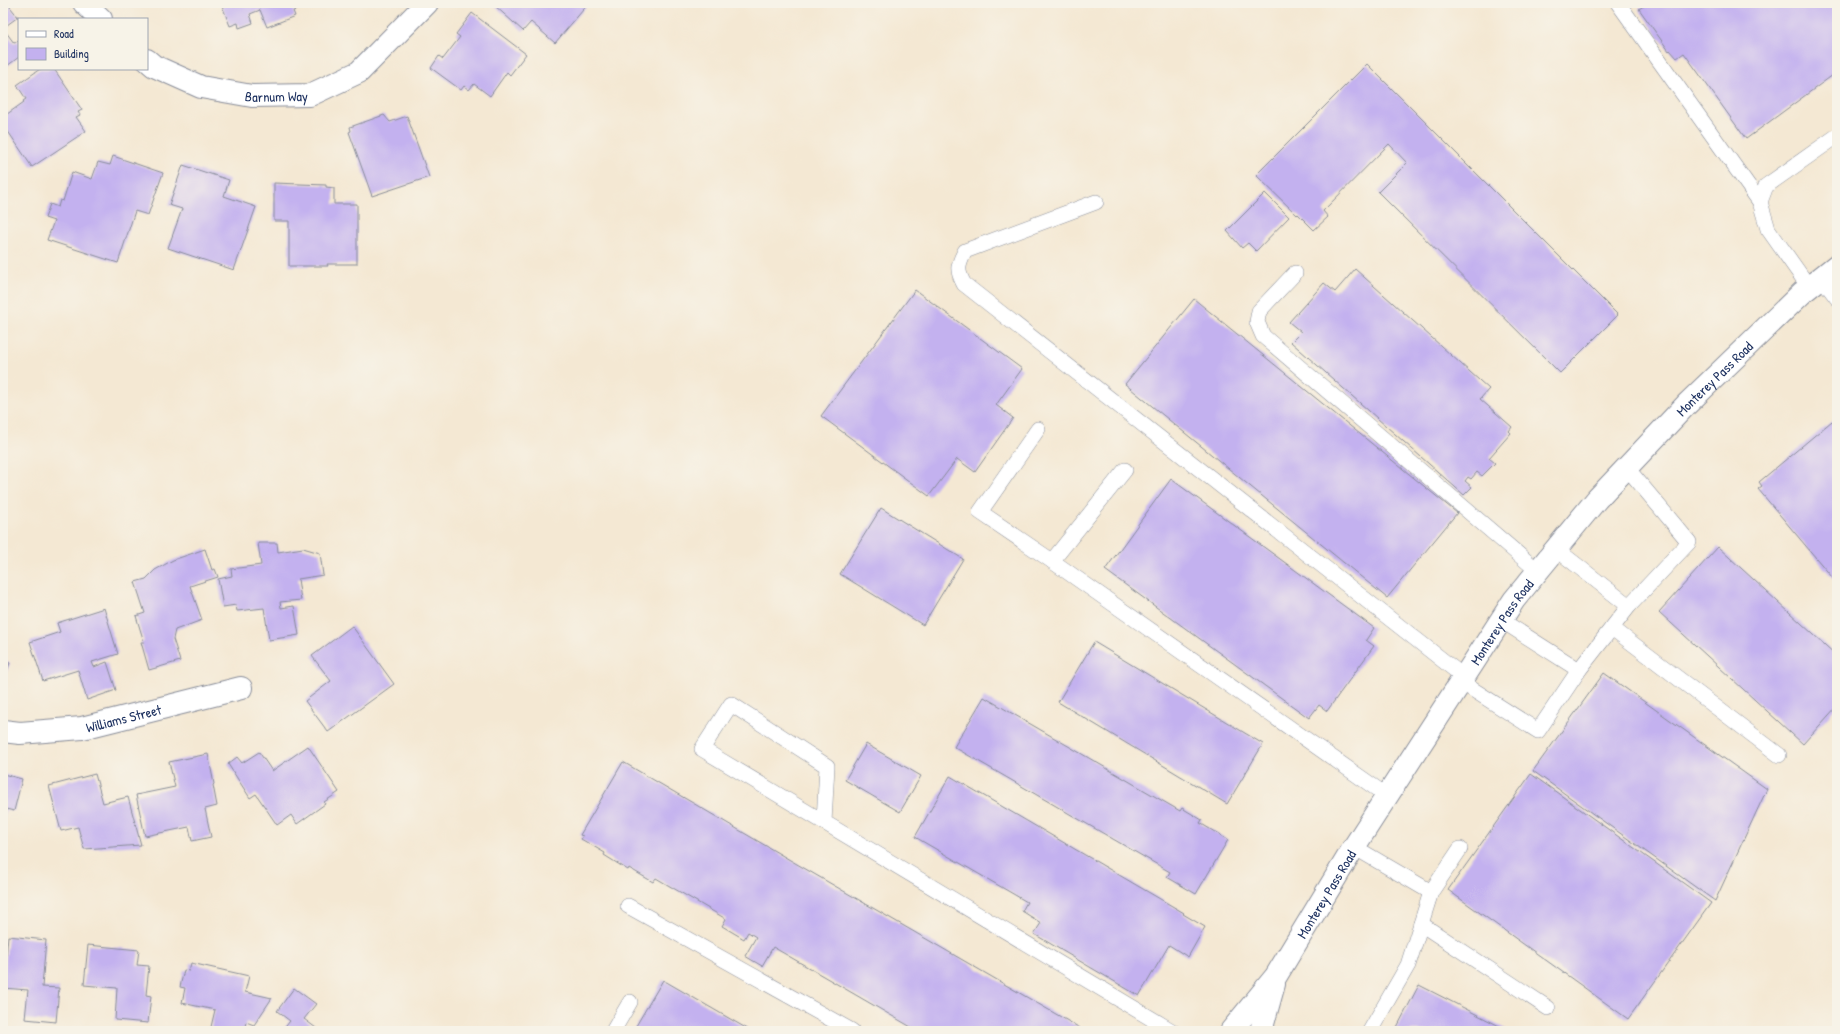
<svg xmlns="http://www.w3.org/2000/svg" width="1840" height="1034" font-family="'Patrick Hand',sans-serif">
<rect width="100%" height="100%" fill="#f7f3e8"/>
<filter id="ink" filterUnits="userSpaceOnUse"><feTurbulence type="fractalNoise" baseFrequency=".025" numOctaves="2"/><feDisplacementMap in="SourceGraphic" scale="8" xChannelSelector="R" yChannelSelector="G"/><feConvolveMatrix kernelMatrix="1 2 1 2 8 2 1 2 1" color-interpolation-filters="sRGB"/></filter>
<filter id="wash" filterUnits="userSpaceOnUse"><feTurbulence type="fractalNoise" baseFrequency=".012" numOctaves="4" result="noise"/><feDisplacementMap in="SourceGraphic" scale="16" xChannelSelector="R" yChannelSelector="G"/><feGaussianBlur stdDeviation="0.9" result="paint"/><feColorMatrix in="noise" values="0 0 0 0 0 0 0 0 0 0 0 0 0 0 0 0 0 1.4 0 .05"/><feComposite in="paint" operator="in"/></filter>
<g filter="url(#wash)">
<rect width="100%" height="100%" fill="#f4e8d3"/>
<g id="blocks">
<!-- building -->
<g fill="#c3b1ef">
<polygon points="3,3 7,3 18,17 3,28"/>
<polygon points="221,3 293,3 296,10 293,11 295,16 267,27 260,10 250,14 253,23 239,28 238,23 230,26"/>
<polygon points="495,3 589,3 555,43 531,22 523,31 494,5"/>
<polygon points="1648,3 1837,3 1837,72 1746,139 1684,53 1677,58 1670,50 1669,51 1639,9"/>
<polygon points="472,13 526,54 510,75 507,72 490,96 474,84 469,90 464,86 461,90 431,68 439,56 443,59 460,37 456,34"/>
<polygon points="3,28 14,43 18,41 19,42 19,57 3,69"/>
<polygon points="1367,64 1618,315 1560,373 1378,192 1407,163 1389,144 1323,211 1328,217 1314,230 1298,214 1297,215 1256,175"/>
<polygon points="40,69 54,69 82,110 78,112 80,115 76,117 86,131 32,167 3,124 3,117 24,102 23,101 26,99 17,85"/>
<polygon points="384,115 390,122 407,116 429,177 372,196 349,132 351,131 350,127"/>
<polygon points="113,156 163,173 148,215 135,211 118,263 47,240 54,221 45,218 50,204 58,207 60,200 63,201 72,172 92,179 98,162 110,165"/>
<polygon points="183,165 229,180 224,196 256,207 234,270 168,248 182,209 169,205"/>
<polygon points="274,183 326,185 326,187 334,188 334,204 357,204 357,264 327,264 328,266 289,266 289,221 274,221"/>
<polygon points="1265,193 1289,217 1256,251 1248,243 1242,248 1227,231"/>
<polygon points="1355,269 1489,389 1480,399 1512,427 1509,431 1511,433 1489,458 1495,463 1482,476 1477,472 1471,479 1468,477 1465,481 1472,487 1464,495 1291,342 1301,332 1289,322 1324,283 1335,292"/>
<polygon points="915,290 1022,369 996,405 1013,418 975,472 957,459 929,496 821,416"/>
<polygon points="1194,299 1457,513 1387,598 1125,384"/>
<polygon points="1832,421 1837,427 1837,583 1758,489 1762,486 1759,482"/>
<polygon points="1171,479 1374,628 1366,640 1374,646 1327,711 1319,705 1309,718 1105,570"/>
<polygon points="881,508 963,559 923,625 840,574"/>
<polygon points="258,543 277,543 278,552 303,548 320,553 323,575 298,579 301,600 280,602 281,608 294,606 299,635 269,640 264,608 237,611 236,605 223,607 218,579 232,576 231,569 261,565"/>
<polygon points="1718,547 1837,656 1837,706 1803,744 1659,612"/>
<polygon points="205,549 212,570 215,569 218,577 190,586 202,620 175,630 173,639 180,661 149,670 141,642 144,642 136,616 145,613 135,582 146,579 155,570 173,560"/>
<polygon points="104,608 118,654 92,662 94,667 107,662 116,690 87,700 78,670 43,681 30,642 60,632 57,623"/>
<polygon points="352,626 394,684 328,732 305,701 331,681 312,656"/>
<polygon points="1094,642 1263,744 1227,804 1058,702"/>
<polygon points="3,660 10,663 3,681"/>
<polygon points="1604,673 1767,789 1715,901 1533,771"/>
<polygon points="984,697 1180,811 1182,808 1202,820 1200,823 1228,840 1196,894 1167,877 1170,872 954,747"/>
<polygon points="866,744 921,776 900,812 845,780"/>
<polygon points="308,746 339,792 324,802 325,804 297,824 291,815 277,825 256,794 250,798 228,764 237,757 242,763 259,752 272,771"/>
<polygon points="208,754 214,784 213,785 217,806 205,809 211,837 192,841 189,827 145,836 136,795 175,787 169,762"/>
<polygon points="623,762 790,860 1080,1028 1078,1031 918,1031 773,947 762,966 745,956 756,937 748,932 744,939 722,926 726,919 656,878 653,882 629,868 628,870 604,855 605,853 581,839 583,836 580,835"/>
<polygon points="3,774 22,779 14,811 6,809 4,819"/>
<polygon points="95,774 103,803 128,797 141,845 84,849 78,827 61,831 49,786"/>
<polygon points="1531,774 1711,903 1628,1019 1448,890"/>
<polygon points="950,776 1184,913 1183,914 1205,927 1188,957 1169,945 1139,996 1034,934 1041,923 1022,911 1027,902 915,837"/>
<polygon points="8,936 46,940 42,987 59,988 56,1022 25,1019 28,990 3,988"/>
<polygon points="88,945 139,950 137,965 149,966 146,995 151,996 148,1023 115,1020 117,988 84,985"/>
<polygon points="191,963 249,976 245,992 272,998 254,1025 246,1022 244,1031 210,1031 215,1010 182,1003 185,988 180,987 184,970 189,971"/>
<polygon points="663,980 751,1031 633,1031"/>
<polygon points="1419,985 1509,1031 1395,1031"/>
<polygon points="294,988 316,1004 304,1019 320,1031 282,1031 290,1021 277,1011"/>
</g>
</g>
</g>
<g filter="url(#ink)">
<use href="#blocks" fill-opacity="0" stroke="#888c98" stroke-width="1"/>
<g fill="none" stroke-linecap="round" stroke-linejoin="round">
<!-- service casing -->
<g stroke="#888c98" stroke-width="16">
<g id="service">
<polyline points="1618,3 1760,202"/>
<path d="M 1096,202 L 965,251 C 958,265 956,270 964,284 L 1464,677"/>
<polyline points="1295,273 1259,311 1257,322 1263,336 1538,571"/>
<polyline points="1821,277 1837,298"/>
<polyline points="1809,287 1768,229 1760,202 1766,186 1837,136"/>
<polyline points="1038,429 980,512 1052,561 1125,470"/>
<polyline points="1556,549 1629,606"/>
<polyline points="1052,561 1387,796"/>
<polyline points="1501,620 1579,670"/>
<polyline points="1612,628 1779,755"/>
<polyline points="1461,682 1538,731 1579,670 1629,606 1689,542 1627,468"/>
<polyline points="824,822 827,766 731,704 702,749 1172,1031"/>
<polyline points="1354,847 1431,892 1408,965 1370,1031"/>
<polyline points="1431,892 1460,849"/>
<polyline points="628,906 852,1031"/>
<polyline points="1421,924 1548,1008"/>
<polyline points="613,1031 630,1002"/>
</g>
</g>
<!-- minor casing -->
<g stroke="#888c98" stroke-width="24">
<g id="minor">
<polyline points="84,3 101,19"/>
<path id="s1" d="M 147,60 L 154,66 L 201,87 L 252,96 L 310,95 L 359,72 L 427,3"/>
<path id="s2" d="M 3,731 L 20,733 L 82,728 L 241,688"/>
</g>
</g>
<!-- secondary casing -->
<g stroke="#888c98" stroke-width="24">
<g id="secondary">
<path id="s3" d="M 1231,1031 L 1276,976 L 1354,847 L 1514,600 L 1597,499 L 1686,405 L 1803,292 L 1837,265"/>
<polyline points="1261,1031 1274,984"/>
</g>
</g>
<!-- service -->
<use href="#service" stroke="#fff" stroke-width="15"/>
<!-- minor -->
<use href="#minor" stroke="#fff" stroke-width="22"/>
<!-- secondary -->
<use href="#secondary" stroke="#fff" stroke-width="22"/>
</g>
</g>
<g text-anchor="middle" dominant-baseline="central" stroke-width="3" stroke-linejoin="round" paint-order="stroke">
<!-- street labels -->
<g font-size="14" fill="#1b2f5e" stroke="#f7f3e8">
<text stroke="none"><textPath href="#s1" startOffset="137">Barnum Way</textPath></text>
<text stroke="none"><textPath href="#s3" startOffset="815">Monterey Pass Road</textPath></text>
<text stroke="none"><textPath href="#s3" startOffset="491">Monterey Pass Road</textPath></text>
<text stroke="none"><textPath href="#s2" startOffset="122">Williams Street</textPath></text>
<text stroke="none"><textPath href="#s3" startOffset="167">Monterey Pass Road</textPath></text>
</g>
</g>
<!-- margin -->
<rect width="1840" height="1034" fill="none" stroke="#f7f3e8" stroke-width="16"/>
<!-- legend -->
<rect x="18" y="18" width="130" height="52" fill="#f7f3e8" stroke="#9fa5b1"/>
<rect x="26" y="31" width="20" height="6" fill="#ffffff" stroke="#9fa5b1"/>
<text x="54" y="38" font-size="12" fill="#1b2f5e">Road</text>
<rect x="26" y="48" width="20" height="12" fill="#c3b1ef" stroke="#9fa5b1"/>
<text x="54" y="58" font-size="12" fill="#1b2f5e">Building</text>
</svg>
